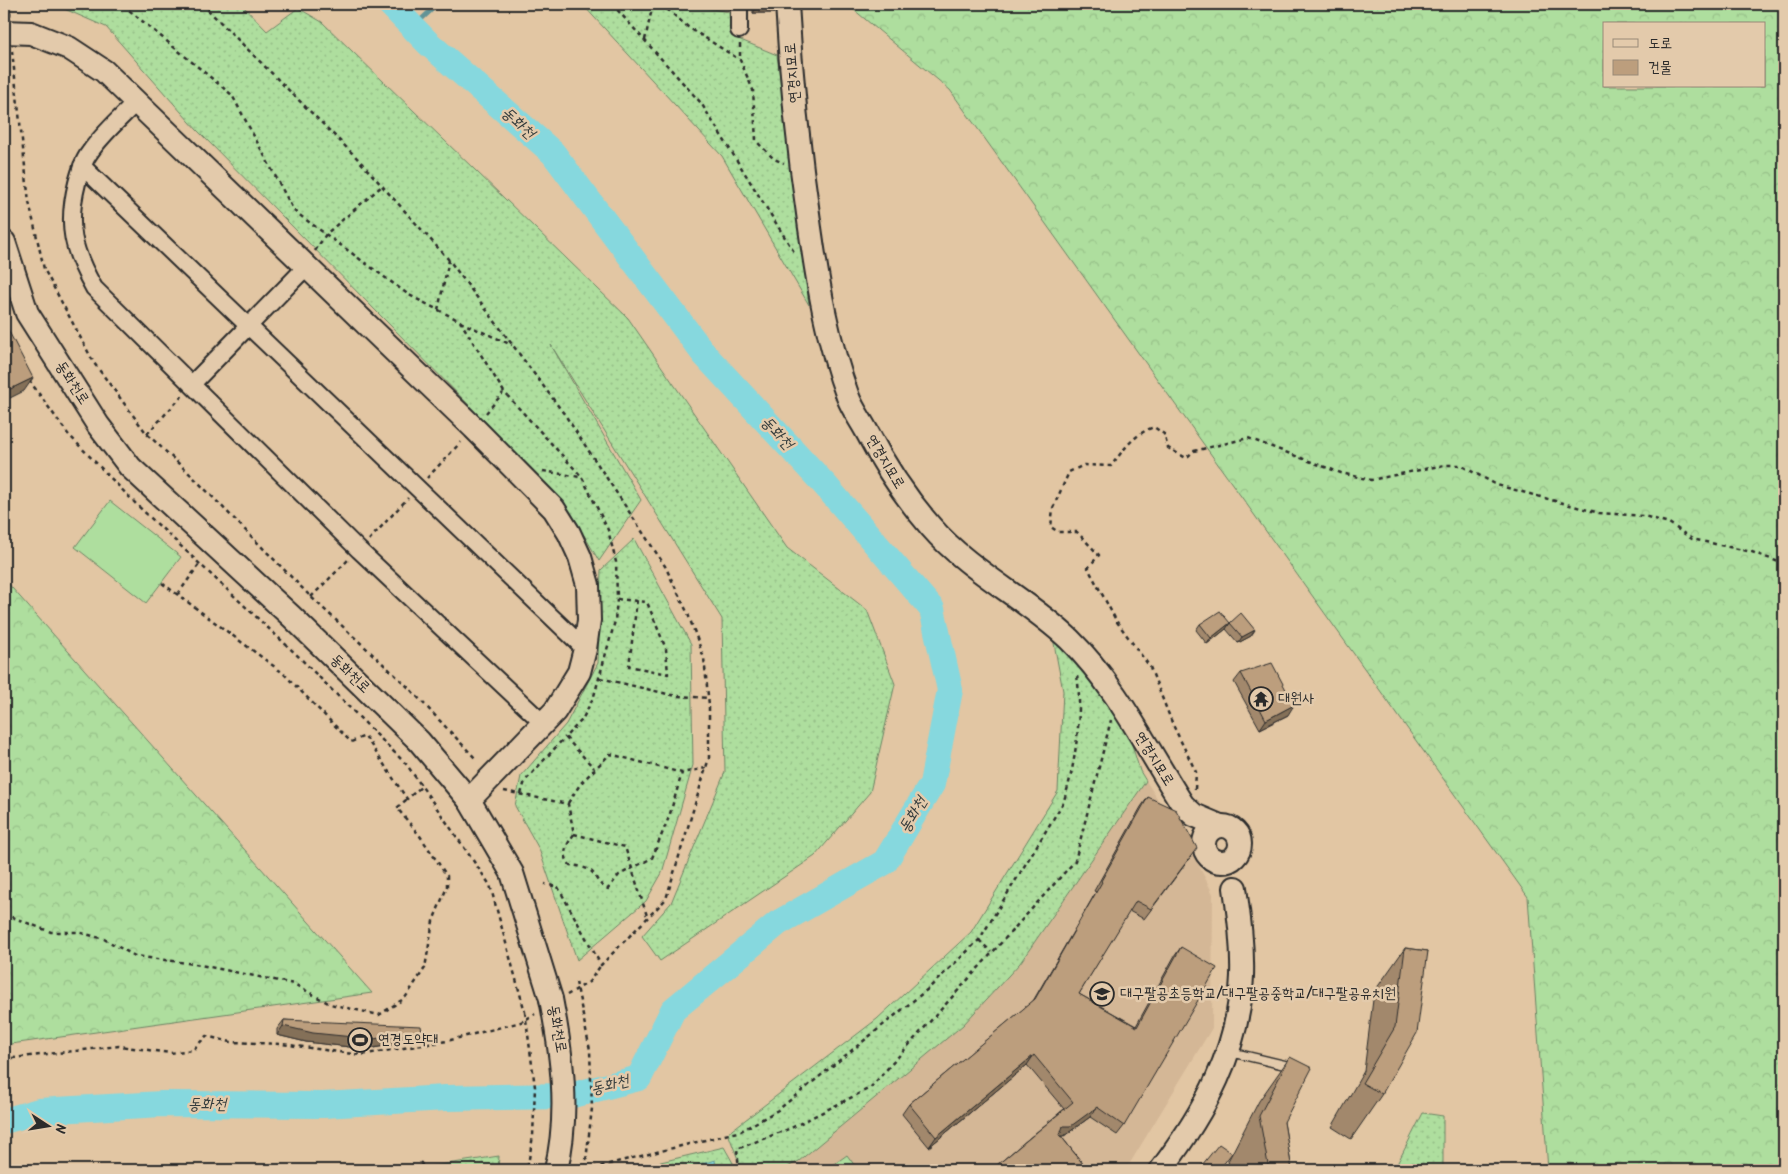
<svg xmlns="http://www.w3.org/2000/svg" width="1788" height="1174" font-family="Kalam,'Poor Story',sans-serif">
<defs>
<pattern id="grass-dots" width="8" height="8" patternUnits="userSpaceOnUse" patternTransform="scale(1.25)"><rect width="8" height="8" fill="#aede9e"/><path d="M2 2h.1M6 6h.1" fill="none" stroke="#96bf88" stroke-width="1.8" stroke-linecap="round"/></pattern>
<pattern id="forest-crowns" width="20" height="18" patternUnits="userSpaceOnUse" patternTransform="scale(1.25)"><rect width="20" height="18" fill="#aede9e"/><path d="M2 6a3 3 0 1 1 6 0M12 15a3 3 0 1 1 6 0" fill="none" stroke="#96bf88"/></pattern>
<pattern id="water-ripples" width="26" height="14" patternUnits="userSpaceOnUse" patternTransform="scale(1.25)"><rect width="26" height="14" fill="#86d8de"/><path d="M2 4q2-2 4 0t4 0M15 11q2-2 4 0t4 0" fill="none" stroke="#74babf"/></pattern>
</defs>
<rect width="100%" height="100%" fill="#e2c6a3"/>
<filter id="ink" filterUnits="userSpaceOnUse"><feTurbulence type="fractalNoise" baseFrequency=".02" numOctaves="2"/><feDisplacementMap in="SourceGraphic" scale="10" xChannelSelector="R" yChannelSelector="G"/><feConvolveMatrix kernelMatrix="1 2 1 2 8 2 1 2 1" color-interpolation-filters="sRGB"/></filter>
<g filter="url(#ink)">
<!-- built -->
<polygon fill="#d4b796" points="1146,781 1193,854 1213,894 1212,1028 1130,1163 1121,1170 782,1170 799,1161 1020,963"/>
<!-- grass -->
<g fill="url(#grass-dots)" stroke="#6c8464">
<polygon points="53,4 241,4 267,31 298,8 322,22 628,318 787,548 867,610 895,684 870,792 815,856 660,961 642,936 671,903 725,772 722,619 551,345 641,500 599,561 584,535 473,409 197,130 106,27"/>
<polygon points="582,4 694,4 695,6 729,12 731,36 777,55 809,305 722,156"/>
<polygon points="634,539 691,644 693,765 662,873 646,901 577,960 539,849 515,806 521,776 566,724 598,663 601,570"/>
<polygon points="1053,638 1088,670 1124,719 1140,771 1146,781 1020,963 963,1025 799,1161 782,1170 742,1170 728,1133 877,1019 971,932 1058,791 1063,691"/>
<polygon points="1423,1113 1443,1116 1443,1170 1394,1170"/>
<polygon points="724,1147 737,1170 627,1170"/>
<polygon points="499,1156 498,1170 408,1170"/>
</g>
<!-- forest -->
<g fill="url(#forest-crowns)" stroke="#6c8464" fill-rule="evenodd">
<path d="M 847,4 L 1784,4 L 1784,1170 L 1548,1170 L 1528,897 L 950,90 ZM 1604,24 L 1764,24 L 1764,86 L 1604,86 Z"/>
<polygon points="4,579 372,993 4,1045"/>
</g>
<!-- garden -->
<g fill="#aede9e" stroke="#6c8464">
<polygon points="110,501 181,557 146,603 75,547"/>
<polygon points="847,1155 858,1170 826,1170"/>
</g>
<!-- water -->
<polygon fill="url(#water-ripples)" stroke="#629396" points="715,1160 716,1170 682,1170"/>
<g fill="none" stroke-linecap="round" stroke-linejoin="round">
<!-- stream -->
<polyline stroke="#629396" stroke-width="4.5" points="414,26 438,4"/>
<!-- river -->
<polyline stroke="#86d8de" stroke-width="26" points="4,1121 39,1111 162,1104 323,1105 446,1098 569,1096 639,1078 673,1010 778,923 885,862 932,784 950,690 932,609 825,485 704,354 553,153 428,43 390,4"/>
<!-- lane casing -->
<g stroke="#2b2b2b" stroke-width="11">
<polyline id="lane" points="1230,1052 1289,1066"/>
</g>
<!-- street casing -->
<g stroke="#2b2b2b" stroke-width="20">
<g id="street">
<polyline points="739,4 739,30"/>
<path d="M 137,101 C 122,117 103,133 90,152 C 83,161 80,172 77,183 C 66,226 73,251 94,288 L 359,550 L 543,723"/>
<polyline points="82,166 585,649"/>
<polyline points="192,384 305,268"/>
</g>
</g>
<!-- secondary casing -->
<g stroke="#2b2b2b" stroke-width="26">
<g id="secondary">
<path d="M 787,4 C 791,79 799,154 810,228 C 818,285 828,343 848,397 C 852,408 860,419 866,430 C 884,465 905,497 931,527 C 970,572 1026,598 1069,639 C 1117,686 1147,749 1183,805 L 1194,815 L 1220,826"/>
<polyline points="4,32 31,33 69,48 104,71 474,428 554,509 569,533 580,557 588,585 589,620 585,649 579,672 555,711 469,800"/>
<polyline points="4,242 27,313 98,425 130,467 292,617 419,741 469,800 512,873 551,999"/>
<circle cx="1222" cy="844" r="18"/>
<path d="M 1161,1170 C 1205,1111 1239,1051 1242,976 C 1243,946 1239,917 1235,888"/>
</g>
</g>
<!-- path -->
<g stroke="#2b2b2b" stroke-width="2.5" stroke-dasharray="4 4" stroke-linecap="butt">
<polyline points="10,4 10,16"/>
<polyline points="115,4 124,6 232,95 294,211 409,295 460,321 504,392 582,477 608,530 616,562 617,599 615,621 594,696 582,720 565,737 594,768"/>
<polyline points="202,4 356,157 449,260 565,415 665,566 688,614 704,658 709,705 709,758 666,899 601,965 558,887 545,884"/>
<polyline points="612,4 701,103 794,252"/>
<polyline points="661,4 688,27 740,60 753,90 756,141 774,159 784,163"/>
<polyline points="10,7 17,4"/>
<polyline points="645,40 653,4"/>
<polyline points="740,44 740,60"/>
<polyline points="12,51 29,202 44,269 94,363 147,434 192,476 311,597 408,687 476,759"/>
<polyline points="315,251 326,234 382,186"/>
<polyline points="438,310 449,260"/>
<polyline points="460,322 512,345"/>
<polyline points="29,380 68,434 137,505 298,656 407,765 490,885 525,1012"/>
<polyline points="486,413 503,393"/>
<polyline points="147,434 183,395"/>
<polyline points="543,471 580,477"/>
<polyline points="427,478 461,442"/>
<polyline points="369,540 408,498"/>
<polyline points="162,583 283,673 351,742 365,736 407,799 422,786"/>
<polyline points="178,594 200,563"/>
<polyline points="311,597 349,559"/>
<polyline points="617,599 647,602 666,649 668,674 629,666 637,600"/>
<polyline points="600,678 676,696 708,698"/>
<path d="M 1195,789 L 1196,772 L 1173,725 L 1150,667 L 1117,622 L 1088,568 L 1099,555 L 1077,532 L 1058,532 L 1051,527 L 1053,508 L 1069,472 L 1084,465 L 1111,466 C 1124,449 1134,434 1154,427 L 1164,434 L 1168,448 L 1186,458 L 1194,451 L 1248,438 L 1341,473 L 1371,480 L 1444,465 L 1460,465 L 1497,485 L 1599,513 L 1644,516 L 1669,523 L 1692,539 L 1752,552 L 1784,564"/>
<path d="M 504,791 L 568,804 L 574,834 C 566,846 561,853 570,865 C 604,869 588,879 608,889 L 619,875 L 652,858 L 669,817 L 682,773"/>
<polyline points="521,794 525,781 565,737"/>
<polyline points="568,803 581,783 610,754 682,773 706,768"/>
<polyline points="574,834 625,847 647,916"/>
<polyline points="4,914 51,932 78,932 104,939 135,956 195,964 294,984 330,1004 379,1015 405,998 425,968 433,921 447,887 447,876 420,836 397,808 407,799"/>
<polyline points="979,940 991,952"/>
<polyline points="567,995 589,982 601,965"/>
<polyline points="4,1059 119,1046 170,1053 193,1050 206,1036 231,1042 282,1044 360,1055 447,1041 521,1022 535,1014"/>
<polyline points="420,1162 426,1170"/>
<path d="M 585,1170 L 741,1131 L 778,1110 L 929,988 L 979,940 L 1063,803 C 1075,769 1083,711 1077,676"/>
<polyline points="739,1170 737,1149 791,1128 870,1088 1075,861 1111,720"/>
</g>
<!-- lane -->
<use href="#lane" stroke="#e3caab" stroke-width="8"/>
<!-- street -->
<use href="#street" stroke="#e3caab" stroke-width="16"/>
<!-- secondary -->
<use href="#secondary" stroke="#e3caab" stroke-width="22"/>
<!-- secondary-bridge casing -->
<g stroke="#2b2b2b" stroke-width="26" stroke-linecap="butt">
<path id="secondary-bridge" d="M 551,999 C 562,1056 570,1112 556,1170"/>
</g>
<!-- path-bridge -->
<g stroke="#2b2b2b" stroke-width="2.5" stroke-dasharray="4 4" stroke-linecap="butt">
<polyline points="576,982 590,1050 592,1108 585,1170"/>
<polyline points="525,1012 535,1087 533,1136 527,1170"/>
</g>
<!-- secondary-bridge -->
<use href="#secondary-bridge" stroke="#e3caab" stroke-width="22"/>
</g>
<!-- wall -->
<g fill="#a2886c" stroke="#2b2b2b">
<polygon points="753,4 779,4 774,13 753,13"/>
<polygon points="1230,623 1251,636 1238,643 1226,629 1207,644 1196,630 1200,624"/>
<polygon points="1241,673 1288,715 1260,729 1234,682"/>
<polygon points="1148,797 1190,858 1144,919 1129,911 1079,994 1136,1026 1174,957 1181,947 1124,1126 1117,1135 1090,1117 1064,1136 1061,1136 1087,1169 1086,1170 991,1170 1064,1109 1027,1065 929,1147 902,1114 909,1104 1033,1001 1096,892 1094,891 1141,807"/>
<polygon points="1405,948 1428,951 1382,1094 1351,1139 1332,1127 1364,1071 1374,992"/>
<polygon points="284,1020 422,1032 415,1041 367,1049 306,1042 277,1035 277,1029"/>
<polygon points="1290,1057 1284,1122 1292,1170 1230,1170 1228,1161 1259,1101"/>
</g>
<!-- shaded-wall -->
<g fill="#846f58" stroke="#2b2b2b">
<polygon points="757,7 779,7 774,13 753,13"/>
<polygon points="33,378 24,391 4,401 4,392"/>
<polygon points="1230,623 1226,629 1207,644 1211,638"/>
<polygon points="1255,630 1251,636 1238,643 1242,637"/>
<polygon points="1294,705 1288,715 1260,729 1266,720"/>
<polygon points="283,1026 422,1032 415,1041 367,1049 306,1042 277,1035"/>
<polygon points="1034,1055 1027,1065 929,1147 936,1137"/>
<polygon points="1097,1107 1090,1117 1064,1136 1056,1136 1063,1126"/>
</g>
<!-- building -->
<g fill="#bc9e7d" stroke="#2b2b2b">
<rect x="757" y="4" width="22" height="3"/>
<polygon points="4,322 33,378 4,392"/>
<polygon points="1220,611 1230,623 1211,638 1200,624"/>
<polygon points="1241,613 1255,630 1242,637 1230,623"/>
<polygon points="1272,663 1294,705 1266,720 1241,673"/>
<polygon points="1148,797 1176,810 1197,848 1151,909 1136,901 1079,994 1137,1027 1181,947 1217,968 1124,1126 1097,1107 1071,1126 1063,1126 1060,1135 1087,1169 1085,1170 991,1170 1073,1102 1034,1055 936,1137 909,1104 1035,999 1102,882 1101,881"/>
<polygon points="1405,948 1428,951 1417,1033 1382,1094 1362,1083 1395,1027"/>
<polygon points="284,1020 421,1026 422,1032 373,1039 313,1033 283,1026"/>
<polygon points="1290,1057 1312,1068 1284,1122 1292,1170 1269,1170 1259,1116"/>
<polygon points="1219,1144 1232,1153 1219,1170 1198,1170"/>
</g>
</g>
<!-- icons -->
<defs>
<g id="temple-ring" transform="scale(1.25)"><circle r="9.5" fill="#e3caab" stroke="#2b2b2b" stroke-width="1.5"/><path d="M0-6L5-2H3V0L6.5 2.5H4V6H1.5V3h-3V6H-4V2.5H-6.5L-3 0V-2H-5Z" fill="#2b2b2b"/></g>
<g id="school-ring" transform="scale(1.25)"><circle r="9.5" fill="#e3caab" stroke="#2b2b2b" stroke-width="1.5"/><path d="M0-5L7-2L0 1L-7-2ZM-4 1L0 2.5L4 1V4Q0 6-4 4Z" fill="#2b2b2b"/></g>
<g id="stadium-ring" transform="scale(1.25)"><circle r="9.5" fill="#e3caab" stroke="#2b2b2b" stroke-width="1.5"/><path d="M0-5a6.5 5 0 1 0 0 10a6.5 5 0 1 0 0-10ZM-3.5-1.8h7v3.6h-7Z" fill="#2b2b2b"/></g>
</defs>
<g fill-rule="evenodd">
<use href="#temple-ring" x="1261" y="699"/>
<use href="#school-ring" x="1102" y="994"/>
<use href="#stadium-ring" x="360" y="1040"/>
</g>
<g text-anchor="middle" dominant-baseline="central" stroke-width="5" stroke-linejoin="round" paint-order="stroke">
<!-- street labels -->
<g font-size="15" fill="#2b2b2b" stroke="#e3caab">
<text transform="translate(793 73) rotate(-95)">연경지묘로</text>
<text transform="translate(72 383) rotate(57)">동화천로</text>
<text transform="translate(885 462) rotate(59)">연경지묘로</text>
<text transform="translate(350 674) rotate(44)">동화천로</text>
<text transform="translate(1154 759) rotate(58)">연경지묘로</text>
<text transform="translate(557 1029) rotate(80)">동화천로</text>
</g>
<!-- poi labels -->
<g font-size="15" fill="#2b2b2b" stroke="#e3caab" text-anchor="start">
<text x="1278" y="699">대원사</text>
<text x="1120" y="994">대구팔공초등학교/대구팔공중학교/대구팔공유치원</text>
<text x="378" y="1040">연경도약대</text>
</g>
<!-- water labels -->
<g font-size="16" font-style="italic" fill="#343c3d" stroke="#e3caab">
<text transform="translate(518 123) rotate(42)">동화천</text>
<text transform="translate(777 433) rotate(47)">동화천</text>
<text transform="translate(913 815) rotate(-59)">동화천</text>
<text transform="translate(610 1085) rotate(-14)">동화천</text>
<text x="207" y="1104">동화천</text>
</g>
</g>
<!-- margin -->
<rect width="1788" height="1174" fill="none" stroke="#e3caab" stroke-width="20"/>
<rect x="10" y="10" width="1768" height="1154" fill="none" stroke="#2b2b2b" stroke-width="2" filter="url(#ink)"/>
<!-- legend -->
<rect x="1603" y="22" width="162" height="65" fill="#e3caab" stroke="#998a78"/>
<rect x="1613" y="39" width="25" height="8" fill="#e3caab" stroke="#998a78"/>
<text x="1648" y="48" font-size="15" fill="#2b2b2b">도로</text>
<rect x="1613" y="60" width="25" height="15" fill="#bc9e7d" stroke="#998a78"/>
<text x="1648" y="72" font-size="15" fill="#2b2b2b">건물</text>
<!-- north arrow -->
<g transform="translate(48 1126) rotate(102)" stroke="#e3caab" stroke-width="4" paint-order="stroke">
<path d="M0-4L9 19L0 12L-9 19Z" fill="#2b2b2b"/>
<text y="-8" font-size="14" font-weight="bold" text-anchor="middle" fill="#2b2b2b">N</text>
</g>
</svg>
